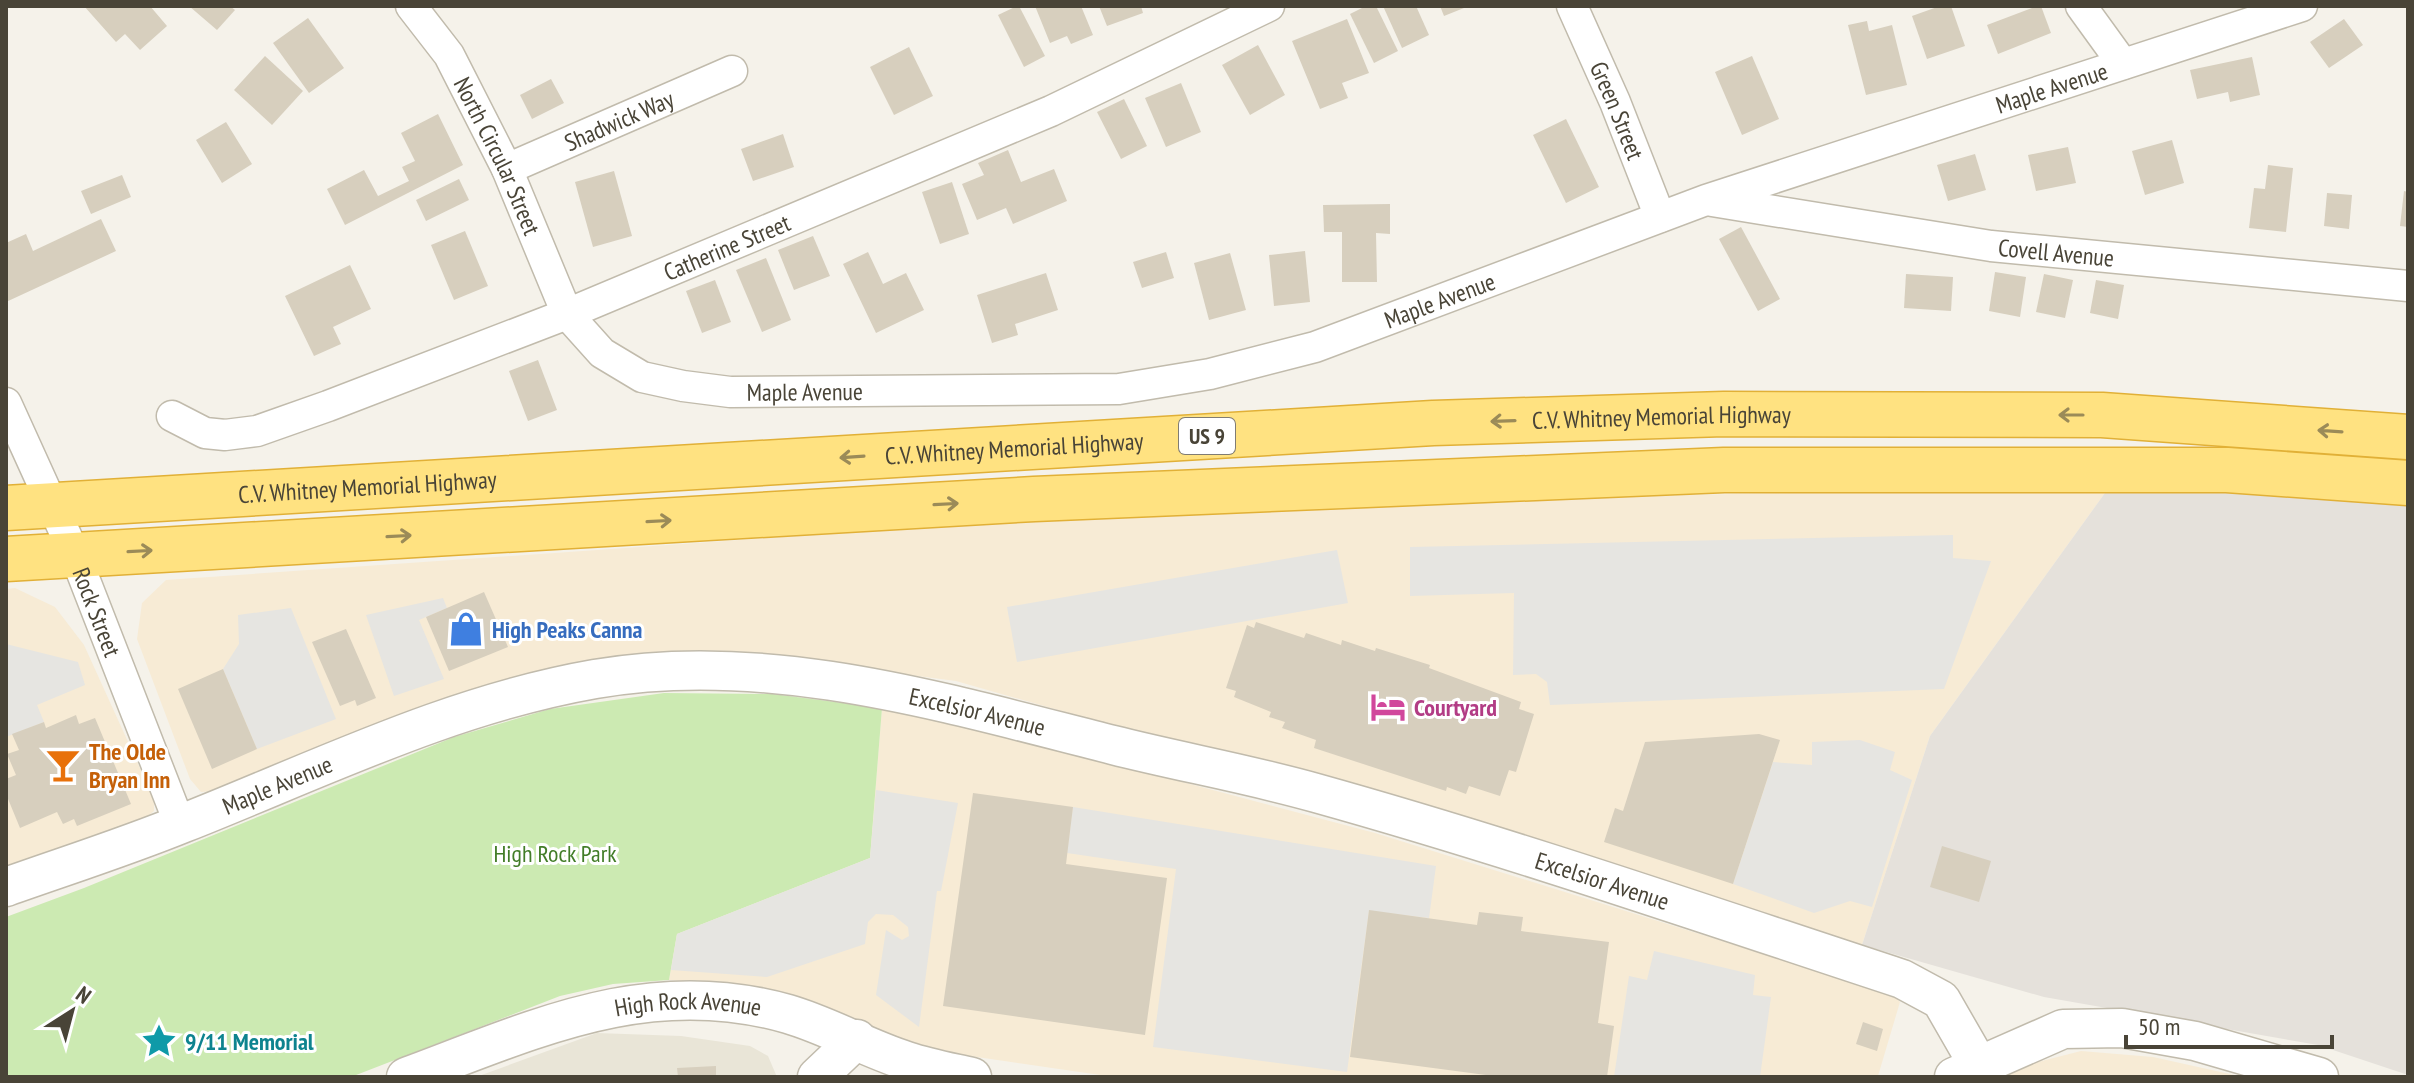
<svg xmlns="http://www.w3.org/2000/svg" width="2414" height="1083" font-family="'PT Sans Narrow',sans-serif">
<rect width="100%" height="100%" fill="#f5f2ea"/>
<!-- residential -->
<polygon fill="#e9e5d7" points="597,1033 681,1036 750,1046 768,1056 777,1077 476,1077"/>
<!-- commercial -->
<g fill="#f7ebd5">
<polygon points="2110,486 1930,736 1862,945 1393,798 1100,722 956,681 757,655 218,791 201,792 190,779 137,639 142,603 166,580 826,534 1365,502"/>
<polygon points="15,588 55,607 84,645 154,799 154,811 143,820 6,869 6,589"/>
<polygon points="882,708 983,729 1375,833 1893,994 1900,1002 1878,1076 1114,1077 970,1056 959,1061 731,986 669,980 677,934 870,858"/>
<polygon points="2081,1051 2153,1057 2243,1077 1998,1077 2015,1068"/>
</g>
<!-- industrial -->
<polygon fill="#e5e1db" points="2110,486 2408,502 2408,1075 2318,1045 2044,997 1862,945 1930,736"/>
<!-- green -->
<polygon fill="#cceab2" points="664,693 773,694 882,708 870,858 677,934 669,980 613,984 560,996 351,1077 6,1077 6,917 84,888 454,737 550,709"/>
<!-- parking -->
<g fill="#e6e5e1">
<polygon points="1953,535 1953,558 1991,561 1944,689 1550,705 1547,682 1536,674 1513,675 1514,593 1410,596 1410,547"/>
<polygon points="1337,550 1348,603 1017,662 1007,607"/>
<polygon points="443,598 447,608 419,620 444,679 394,696 366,615"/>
<polygon points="291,608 336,719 257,749 223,669 239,644 238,615"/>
<polygon points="6,644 78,662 85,685 37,705 44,722 6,737"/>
<polygon points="1860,740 1895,752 1890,770 1912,780 1872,907 1850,901 1814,913 1733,884 1773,762 1812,765 1812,742"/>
<polygon points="876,790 958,803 941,891 937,891 919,1027 876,995 886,930 902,940 909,936 908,927 893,915 876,914 868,922 865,944 767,977 671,970 677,934 870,858"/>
<polygon points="1073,807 1436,866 1429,918 1369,911 1347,1072 1153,1047 1176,869 1067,853"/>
<polygon points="1654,951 1755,975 1753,995 1771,997 1760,1077 1614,1077 1629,976 1647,980"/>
</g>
<!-- building -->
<g fill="#d7cfbe">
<polygon points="84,6 150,6 167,26 140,50 125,34 116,42"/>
<polygon points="189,6 230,6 235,10 217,30"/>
<polygon points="1017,6 1019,6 1045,56 1024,67 998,15"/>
<polygon points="1035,6 1081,6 1093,35 1071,44 1067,36 1050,43"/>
<polygon points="1099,6 1141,6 1143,13 1107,26"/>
<polygon points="1366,6 1376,6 1398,51 1374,63 1350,14"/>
<polygon points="1383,6 1416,6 1429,35 1402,48"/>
<polygon points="1440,6 1469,6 1444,16"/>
<polygon points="1940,6 1951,6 1965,46 1927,59 1912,16"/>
<polygon points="2037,6 2041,6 2051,33 1998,54 1987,25"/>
<polygon points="308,18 344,68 309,93 273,43"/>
<polygon points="1347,19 1369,73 1342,83 1348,98 1320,109 1292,41"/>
<polygon points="2344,19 2363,45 2329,68 2310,42"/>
<polygon points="1867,21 1869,31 1892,25 1907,85 1866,95 1848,25"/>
<polygon points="1258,45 1285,95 1250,115 1222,65"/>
<polygon points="909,47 933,96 894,115 870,67"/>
<polygon points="265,56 303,91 272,125 234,90"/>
<polygon points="1752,56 1779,119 1742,135 1715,72"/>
<polygon points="2252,57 2260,95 2230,102 2228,92 2197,99 2190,70"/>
<polygon points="551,79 564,103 532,119 520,95"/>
<polygon points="1181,83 1201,132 1166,147 1145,98"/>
<polygon points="1124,99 1147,146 1121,159 1097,112"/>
<polygon points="438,114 463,165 345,225 327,189 364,170 378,196 409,181 402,167 415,161 401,133"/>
<polygon points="1566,119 1599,187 1566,203 1533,135"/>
<polygon points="226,122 252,164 222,183 196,140"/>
<polygon points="783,134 794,167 753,181 741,149"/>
<polygon points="2172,140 2184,183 2145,195 2132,151"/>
<polygon points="2068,147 2076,183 2036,191 2028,155"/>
<polygon points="1008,150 1021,182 1054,169 1067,201 1013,224 1006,208 977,220 962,184 984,175 978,163"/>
<polygon points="1975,154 1986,190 1948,201 1937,165"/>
<polygon points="2268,165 2293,168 2286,232 2249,228 2254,188 2265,189"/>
<polygon points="614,171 632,236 593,247 575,182"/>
<polygon points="122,175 131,197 91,214 81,191"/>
<polygon points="459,179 469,200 426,221 416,200"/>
<polygon points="952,182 969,234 940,244 922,192"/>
<polygon points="2404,191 2408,192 2408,227 2400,226"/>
<polygon points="2327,193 2352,195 2349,229 2324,226"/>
<polygon points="1390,204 1390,234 1376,233 1377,282 1342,282 1342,232 1324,232 1323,205"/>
<polygon points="101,219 116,251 6,302 6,243 26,234 33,251"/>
<polygon points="1741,227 1780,299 1758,311 1719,239"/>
<polygon points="465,231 488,286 454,300 431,245"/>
<polygon points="813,236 830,276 794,290 778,250"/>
<polygon points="1305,251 1310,302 1274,306 1269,255"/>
<polygon points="868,252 883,284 906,273 924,310 876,333 843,264"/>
<polygon points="1166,252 1174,278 1142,288 1133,262"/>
<polygon points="1230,253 1246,310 1209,320 1194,263"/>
<polygon points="766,258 791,320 762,332 736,270"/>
<polygon points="350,265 371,309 333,327 341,344 314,356 285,296"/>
<polygon points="1995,272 2026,277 2020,317 1989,311"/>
<polygon points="1046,273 1058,310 1015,324 1018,335 992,343 977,295"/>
<polygon points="1906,274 1953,277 1951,311 1904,308"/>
<polygon points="2044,274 2073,280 2065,318 2036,312"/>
<polygon points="715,280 731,322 702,333 686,291"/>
<polygon points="2096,280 2124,285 2118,319 2090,313"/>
<polygon points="538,360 557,410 528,421 509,371"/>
<polygon points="484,592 508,647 449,671 426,617"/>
<polygon points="1256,622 1304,638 1306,633 1341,645 1342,640 1375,651 1376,648 1430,665 1429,668 1521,702 1519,709 1534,714 1516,772 1509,770 1500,796 1469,786 1466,794 1447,787 1446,791 1314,748 1316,740 1282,728 1285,722 1269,717 1271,712 1234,697 1236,691 1226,688 1247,625 1254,628"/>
<polygon points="346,629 376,698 357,706 355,700 340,706 312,642"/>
<polygon points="223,669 257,749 212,769 178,689"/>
<polygon points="76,715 79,724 95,718 131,804 77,826 74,819 63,824 57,812 20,828 6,794 6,779 16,775 7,754 19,750 12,734 44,722 46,728"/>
<polygon points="1759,734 1780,740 1733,884 1604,842 1615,808 1623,811 1645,742"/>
<polygon points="973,793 1073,807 1066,864 1167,878 1145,1035 943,1006"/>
<polygon points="1942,846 1991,861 1979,902 1930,887"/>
<polygon points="1369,910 1477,925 1479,912 1523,917 1521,931 1609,942 1598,1023 1614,1026 1607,1077 1501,1077 1350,1057"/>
<polygon points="1863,1022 1883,1029 1877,1051 1856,1044"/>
<polygon points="716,1066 716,1077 678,1077 677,1068"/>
</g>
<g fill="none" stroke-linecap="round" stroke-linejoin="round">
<!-- minor casing -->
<g stroke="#c1bbac" stroke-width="33">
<g id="minor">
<path id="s1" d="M 411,6 L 449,55 L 507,169 L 567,314 L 602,353 L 642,377 L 683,386 L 730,392 L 1119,389 L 1210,374 L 1315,347 L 1706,200 L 2302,6"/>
<path id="s2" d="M 1572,6 L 1615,102 L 1660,217"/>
<polyline points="2081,6 2123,64"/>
<path id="s3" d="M 507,169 L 732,71"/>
<path id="s4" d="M 1712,201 L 1991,246 L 2408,286"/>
<path id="s5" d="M 6,403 L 75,555 L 180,825"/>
<path id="s6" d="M 172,416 L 205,433 L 225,435 L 257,431 L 328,406 L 567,314 L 1051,111 L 1269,6"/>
</g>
</g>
<!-- tertiary casing -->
<g stroke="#c1bbac" stroke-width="41">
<g id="tertiary">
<path id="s7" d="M 6,887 C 65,866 125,847 184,823 C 318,770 451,704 595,679 C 768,649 946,703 1113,745 C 1180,762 1249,774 1316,793 C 1513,848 1707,915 1902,979 L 1941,1000 L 1979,1066"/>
<path id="s8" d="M 406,1077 C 535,1029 648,974 788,1014 C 829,1026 866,1048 907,1061 C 928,1068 950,1072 972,1077"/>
<polyline points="817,1077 857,1039"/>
<polyline points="1954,1077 2063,1029 2122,1028 2195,1041 2319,1077"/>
</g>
</g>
<!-- trunk casing -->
<g stroke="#e1b037" stroke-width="47">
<g id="trunk">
<path id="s9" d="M 6,508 L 1433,423 L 1724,414 L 2102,415 L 2408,437"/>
<polyline points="6,559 1034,499 1724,470 2227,470 2408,483"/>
</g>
</g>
<!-- minor -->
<use href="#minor" stroke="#fff" stroke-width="30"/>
<!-- tertiary -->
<use href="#tertiary" stroke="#fff" stroke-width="38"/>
<!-- trunk -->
<use href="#trunk" stroke="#ffe281" stroke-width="44"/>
</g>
<!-- one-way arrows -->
<defs><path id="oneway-shaft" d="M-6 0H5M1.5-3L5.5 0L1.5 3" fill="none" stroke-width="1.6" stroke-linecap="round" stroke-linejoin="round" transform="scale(2)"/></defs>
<g stroke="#9b8b58">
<use href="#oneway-shaft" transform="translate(2071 415) rotate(-180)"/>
<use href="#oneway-shaft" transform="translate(1503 421) rotate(178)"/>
<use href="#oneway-shaft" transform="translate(2330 431) rotate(-176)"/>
<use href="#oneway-shaft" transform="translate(852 457) rotate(176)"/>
<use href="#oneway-shaft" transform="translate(946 504) rotate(-3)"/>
<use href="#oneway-shaft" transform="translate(659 521) rotate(-3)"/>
<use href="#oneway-shaft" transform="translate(399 536) rotate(-3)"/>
<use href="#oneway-shaft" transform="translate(140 551) rotate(-3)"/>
</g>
<!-- icons -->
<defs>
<g id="shop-bare" transform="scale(2.76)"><path d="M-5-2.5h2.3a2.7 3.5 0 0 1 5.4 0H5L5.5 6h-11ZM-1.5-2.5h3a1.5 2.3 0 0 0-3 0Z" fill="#3f7fe0" stroke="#fff" stroke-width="2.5" paint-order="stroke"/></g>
<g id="hotel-bare" transform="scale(2.76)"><path d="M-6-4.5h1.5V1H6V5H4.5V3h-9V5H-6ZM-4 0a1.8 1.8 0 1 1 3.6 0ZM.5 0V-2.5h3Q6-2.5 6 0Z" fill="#d1479c" stroke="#fff" stroke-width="2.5" paint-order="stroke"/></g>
<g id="bar-bare" transform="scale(2.76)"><path d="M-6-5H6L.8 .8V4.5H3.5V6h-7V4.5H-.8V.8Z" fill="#e8710a" stroke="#fff" stroke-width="2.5" paint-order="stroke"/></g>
<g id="sight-bare" transform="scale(2.76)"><path d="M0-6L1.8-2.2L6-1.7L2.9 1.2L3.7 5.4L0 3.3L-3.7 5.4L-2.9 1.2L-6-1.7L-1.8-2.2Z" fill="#0f9aa8" stroke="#fff" stroke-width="2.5" paint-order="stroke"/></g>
</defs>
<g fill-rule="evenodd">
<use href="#shop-bare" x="466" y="629"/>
<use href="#hotel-bare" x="1388" y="707"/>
<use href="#bar-bare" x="63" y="765"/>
<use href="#sight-bare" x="159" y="1041"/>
</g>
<g text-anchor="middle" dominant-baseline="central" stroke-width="6" stroke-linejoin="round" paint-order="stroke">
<!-- shield labels -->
<rect fill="#fff" stroke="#807c73" stroke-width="2" x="1179" y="418" width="56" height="36" rx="6"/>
<g font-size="22" font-weight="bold" fill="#494437">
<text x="1207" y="436">US 9</text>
</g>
<!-- street labels -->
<g font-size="24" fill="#494437" stroke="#fff">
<text stroke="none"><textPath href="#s1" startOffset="1906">Maple Avenue</textPath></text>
<text stroke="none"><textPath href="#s2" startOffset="114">Green Street</textPath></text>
<text stroke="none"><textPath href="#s3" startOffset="122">Shadwick Way</textPath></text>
<text stroke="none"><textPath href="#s1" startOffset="174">North Circular Street</textPath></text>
<text stroke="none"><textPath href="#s6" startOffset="594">Catherine Street</textPath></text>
<text stroke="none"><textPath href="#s4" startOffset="348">Covell Avenue</textPath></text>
<text stroke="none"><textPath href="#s1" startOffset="1258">Maple Avenue</textPath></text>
<text stroke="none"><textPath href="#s1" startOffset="610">Maple Avenue</textPath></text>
<text stroke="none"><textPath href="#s9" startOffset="1658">C.V. Whitney Memorial Highway</textPath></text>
<text stroke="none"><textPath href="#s9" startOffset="1010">C.V. Whitney Memorial Highway</textPath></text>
<text stroke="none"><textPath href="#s9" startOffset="362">C.V. Whitney Memorial Highway</textPath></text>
<text stroke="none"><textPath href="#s5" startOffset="228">Rock Street</textPath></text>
<text stroke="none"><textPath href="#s7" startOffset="1012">Excelsior Avenue</textPath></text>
<text stroke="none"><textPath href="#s7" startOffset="290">Maple Avenue</textPath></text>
<text stroke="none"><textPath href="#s7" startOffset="1660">Excelsior Avenue</textPath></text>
<text stroke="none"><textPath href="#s8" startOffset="294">High Rock Avenue</textPath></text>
</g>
<!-- shop labels -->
<g font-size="24" font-weight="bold" fill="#366cbe" stroke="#fff" text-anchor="start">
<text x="492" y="629">High Peaks Canna</text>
</g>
<!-- hotel labels -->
<g font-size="24" font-weight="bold" fill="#b23c85" stroke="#fff" text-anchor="start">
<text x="1414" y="707">Courtyard</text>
</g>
<!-- food labels -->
<g font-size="24" font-weight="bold" fill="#c56008" stroke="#fff" text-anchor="start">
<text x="89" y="751">The Olde<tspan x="89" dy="28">Bryan Inn</tspan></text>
</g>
<!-- park labels -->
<g font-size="24" fill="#427d28" stroke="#fff">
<text x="555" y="853">High Rock Park</text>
</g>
<!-- culture labels -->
<g font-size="24" font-weight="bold" fill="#0d838f" stroke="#fff" text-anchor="start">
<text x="185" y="1041">9/11 Memorial</text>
</g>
</g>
<!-- border -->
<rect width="2414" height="1083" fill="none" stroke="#494437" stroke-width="16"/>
<!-- north arrow -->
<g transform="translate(72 1011) rotate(36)" stroke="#ffffff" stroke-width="6" paint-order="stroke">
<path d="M0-6L14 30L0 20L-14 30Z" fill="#494437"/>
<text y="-12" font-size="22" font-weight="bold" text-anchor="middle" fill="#494437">N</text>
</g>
<!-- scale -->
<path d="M2126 1035v12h206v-12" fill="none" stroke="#494437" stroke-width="4"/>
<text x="2138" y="1035" font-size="24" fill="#494437" stroke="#ffffff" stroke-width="6" paint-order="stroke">50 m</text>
</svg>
